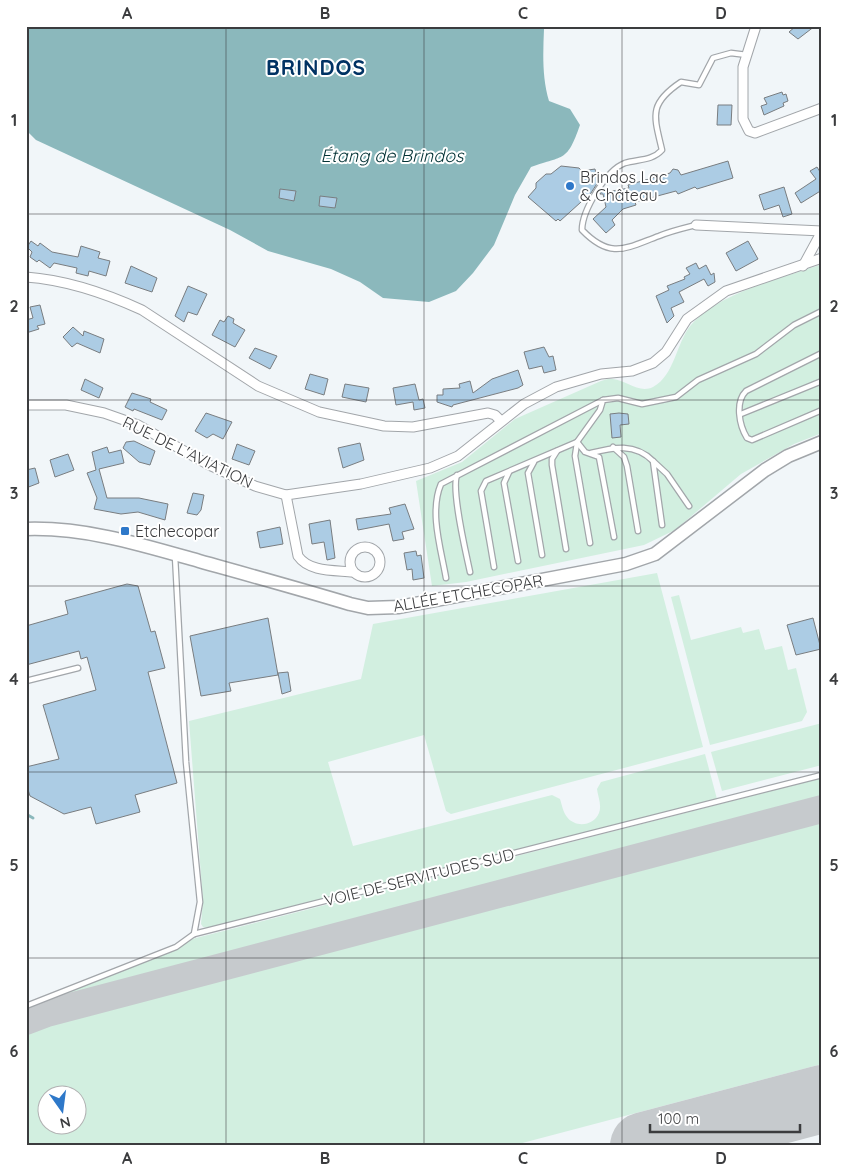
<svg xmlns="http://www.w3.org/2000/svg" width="848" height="1172" font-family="Quicksand,sans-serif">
<rect width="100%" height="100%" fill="#f1f6f9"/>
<!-- green -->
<g fill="#d2efe0" fill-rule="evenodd">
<path d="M 822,264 L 822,433 L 794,444 L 741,474 L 675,530 L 644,545 L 466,582 L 432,586 L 416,481 L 462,462 L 515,419 L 601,381 C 605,380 609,378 613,379 C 626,380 639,394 653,387 C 675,375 676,343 691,325 C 720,292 781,279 822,264 Z"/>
<path d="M 657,573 L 703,747 L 451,814 L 446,811 L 424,735 L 328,762 L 353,846 L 552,795 L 560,799 C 562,805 563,812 567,817 C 575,828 594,826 599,813 C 602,805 598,797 597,789 L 601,782 L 705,754 L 717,799 L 208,928 L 203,927 L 201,924 L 203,901 L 189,721 L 361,679 L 373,624 Z"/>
<polygon points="679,595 691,640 741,627 743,633 759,629 765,650 782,646 788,670 796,668 807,712 802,721 710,745 671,597"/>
<polygon points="822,723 822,765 722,791 711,752"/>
<polygon points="822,778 822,803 43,1009 26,1015 26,1009 31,1006 171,952 192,939"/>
<path d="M 822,814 L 822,1064 L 511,1146 L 26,1146 L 26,1028 L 43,1020 ZM 78,1094 L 78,1124 L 48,1124 L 48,1094 Z"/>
</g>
<!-- water -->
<path fill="#8bb8bc" d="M 26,26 L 547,26 L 544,29 C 543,54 542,77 549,101 L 570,109 L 580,125 C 567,162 565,155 531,167 L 515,195 L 494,245 L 473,273 L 456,291 L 429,302 L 383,298 L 360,282 L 331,269 L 268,251 L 230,230 L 36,140 L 26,130 Z"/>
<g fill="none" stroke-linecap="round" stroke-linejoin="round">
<!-- stream -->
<polyline stroke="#8bb8bc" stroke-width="3" points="26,814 33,818"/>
<!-- taxiway -->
<polyline stroke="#c6cacd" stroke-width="28" points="26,1021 47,1013 822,809"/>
<!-- runway -->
<polyline stroke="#c6cacd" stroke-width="68" points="644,1146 822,1099"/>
</g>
<!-- building -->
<g fill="#accce4" stroke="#797d80">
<polygon points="796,26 815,26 798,39 789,32"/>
<polygon points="782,92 783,95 786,94 788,101 783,103 784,106 764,115 761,106 767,104 764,98"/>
<polygon points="718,105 732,105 731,125 717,125"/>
<polygon points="728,161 733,178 697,189 695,187 678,194 676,191 635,202 636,205 623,209 612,220 615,225 606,233 593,219 606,207 603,194 600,194 603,189 607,192 629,188 628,185 670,173 673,169 678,170 681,175"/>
<polygon points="561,166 579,168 582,171 595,169 598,182 591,193 560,221 558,219 556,221 528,197 536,188 536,183 546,174 551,174"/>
<polygon points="817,167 822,175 822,190 801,203 795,193 816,179 810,171"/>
<polygon points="784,187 792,214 783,217 779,205 764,210 759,195"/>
<polygon points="280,189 296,191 294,201 279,198"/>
<polygon points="320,196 337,198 335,208 319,206"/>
<polygon points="31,241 38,246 40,243 52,252 78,257 81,246 100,252 98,258 110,261 106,276 89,271 88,276 76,273 77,268 54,263 50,268 39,260 37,262 30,257 32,252 27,247"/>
<polygon points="748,241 758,259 736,271 726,253"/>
<polygon points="696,263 699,269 706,265 711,275 714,273 715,282 708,286 704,279 679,292 684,302 671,308 674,316 667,323 656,296 669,290 667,286 685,279 684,277 690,274 686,268"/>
<polygon points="131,266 157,278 152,292 125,283"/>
<polygon points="188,286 207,294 197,315 188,312 184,322 175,316"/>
<polygon points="40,305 45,324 37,326 39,329 26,333 26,320 33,318 30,307"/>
<polygon points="228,316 234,319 233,323 245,330 235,347 212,335 220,320 224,322"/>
<polygon points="73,327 83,336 84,331 104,339 100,353 77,343 72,347 63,337"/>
<polygon points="544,347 549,357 553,356 556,370 544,373 542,366 529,369 524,352"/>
<polygon points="255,348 277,356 270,369 249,358"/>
<polygon points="518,370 523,385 518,388 453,405 452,407 437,402 437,395 443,395 443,389 460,388 459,384 470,381 473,393 492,379"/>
<polygon points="310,374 328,379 324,395 305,389"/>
<polygon points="85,379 103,388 99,398 81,390"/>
<polygon points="345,384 369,388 366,402 342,397"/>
<polygon points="415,384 419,400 423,399 425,408 414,410 413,402 396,405 393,388"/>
<polygon points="132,393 151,399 150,402 167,410 162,420 134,409 133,411 125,407"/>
<polygon points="206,413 232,422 223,439 213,434 207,438 195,431"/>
<polygon points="619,413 628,414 629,424 620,425 621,437 612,438 610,414"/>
<polygon points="134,441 155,451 150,465 139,462 123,448 126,442"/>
<polygon points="360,443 364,460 343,468 338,448"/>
<polygon points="237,444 255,451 249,465 232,459"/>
<polygon points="107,447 109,453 121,450 124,463 99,469 107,498 139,498 168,504 165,520 138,512 121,514 94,509 97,498 87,473 96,470 92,452"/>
<polygon points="68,454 74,470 55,477 50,460"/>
<polygon points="35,468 39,483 26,488 26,470"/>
<polygon points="193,493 204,495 201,510 197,515 187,513"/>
<polygon points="405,504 414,529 402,532 404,539 393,541 389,524 358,530 356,519 391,514 389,508"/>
<polygon points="330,520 335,558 327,560 324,542 312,544 309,524"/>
<polygon points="280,527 283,544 260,548 257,532"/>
<polygon points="416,551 417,556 421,555 424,578 413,580 412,569 407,570 404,553"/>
<polygon points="127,584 138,586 151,632 155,631 165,668 148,672 177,783 135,795 140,812 96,824 91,807 64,814 30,796 26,783 26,767 59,759 43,705 96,690 87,657 81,659 79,651 26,665 26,626 68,614 65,601"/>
<polygon points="268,618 278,675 229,683 231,691 201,696 190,636"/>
<polygon points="813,618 821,649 796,655 787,625"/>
<polygon points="288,672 291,691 282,694 278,673"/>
</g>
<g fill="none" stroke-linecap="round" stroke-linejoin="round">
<!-- lane casing -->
<g stroke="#a2a6aa" stroke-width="7">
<g id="lane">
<path d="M 696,225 C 684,228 671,231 659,236 C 626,248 611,260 582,230 C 582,211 606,170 625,163 C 638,159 652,161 662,150 C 654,116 648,104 681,82 L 699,85 L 713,58 L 731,53 L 747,55"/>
<path d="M 822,353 L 746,391 C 735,402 739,425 747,438 L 752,440 L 822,410"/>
<polyline points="741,414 822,381"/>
<polyline points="577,442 585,452 599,457 614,537"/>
<polyline points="577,443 575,456 590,543"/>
<polyline points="613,447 624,457 627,466 638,531"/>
<polyline points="557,451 552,459 552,465 566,549"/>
<path d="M 591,453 C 614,447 635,443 653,461"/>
<polyline points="534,462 528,473 542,555"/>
<polyline points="509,472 504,483 518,561"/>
<path d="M 457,475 C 451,490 466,553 470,572"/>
<polyline points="662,525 653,461 667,474 689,506"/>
<polyline points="175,556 186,762 200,902 194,934"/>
<polyline points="494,567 481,491 486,481 577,442 600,410 603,400 618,398 642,404 676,397 698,380 756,354 794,325 822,311"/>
<path d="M 446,578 C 441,549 429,512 441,484 L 603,400"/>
<polyline points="26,681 78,668"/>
<polyline points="26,1006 176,947 194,934 822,775"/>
</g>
</g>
<!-- street casing -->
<g stroke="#a2a6aa" stroke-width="11">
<g id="street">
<polyline points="756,26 743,67 743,119 749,131 755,133 822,108"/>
<polyline points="696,225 822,231"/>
<polyline points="803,266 822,231"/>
<path d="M 26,277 C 67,280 105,293 142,310 L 258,386 L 319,412 L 384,426 L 413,427 L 488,413 L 495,415 L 501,421"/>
<polyline points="26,405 66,405 104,413 138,425 209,465 255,486 286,495 361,484 430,468 458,456 524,404 556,387 601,374 632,371 653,363 666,352 687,319 726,291 822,258"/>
<path d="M 286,495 L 298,556 C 309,572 334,570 353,572"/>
<circle cx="365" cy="562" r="15"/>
</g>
</g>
<!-- secondary casing -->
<g stroke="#a2a6aa" stroke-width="15">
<path id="secondary" d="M 26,529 C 85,527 143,545 199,561 C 249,575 300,589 350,604 L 368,608 L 399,607 L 626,564 L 655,554 L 765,470 L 788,456 L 822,442"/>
</g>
<!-- lane -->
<use href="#lane" stroke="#fff" stroke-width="4.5"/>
<!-- street -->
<use href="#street" stroke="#fff" stroke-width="9"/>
<!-- secondary -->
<use href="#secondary" stroke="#fff" stroke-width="12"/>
</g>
<!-- grid -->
<path fill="none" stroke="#3b3c3e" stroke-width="1" stroke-opacity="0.55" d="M 226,26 L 226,1146M 424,26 L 424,1146M 622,26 L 622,1146M 26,214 L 822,214M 26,400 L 822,400M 26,586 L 822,586M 26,772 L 822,772M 26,958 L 822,958"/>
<!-- markers -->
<g fill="#2e78c9" stroke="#fff" stroke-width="2">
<circle cx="570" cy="186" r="5"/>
<rect x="120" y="526" width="10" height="10" rx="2.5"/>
</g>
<g text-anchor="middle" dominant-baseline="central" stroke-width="4" stroke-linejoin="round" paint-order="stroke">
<!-- poi labels -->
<g font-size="16" fill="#3b3c3e" stroke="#fff" text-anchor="start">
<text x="580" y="177">Brindos Lac<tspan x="580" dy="18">&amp; Château</tspan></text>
<text x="135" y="531">Etchecopar</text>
</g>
<!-- street labels -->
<g font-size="16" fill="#3b3c3e" stroke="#fff">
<text transform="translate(188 452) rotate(26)">RUE DE L'AVIATION</text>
<text transform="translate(468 593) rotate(-10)">ALLÉE ETCHECOPAR</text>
<text transform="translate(419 877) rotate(-14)">VOIE DE SERVITUDES SUD</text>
</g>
<!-- water labels -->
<g font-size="18" font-style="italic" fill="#033235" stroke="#fff">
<text x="392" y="155">Étang de Brindos</text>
</g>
<!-- district labels -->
<g font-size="21" font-weight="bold" letter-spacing="1" fill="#003263" stroke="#fff">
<text x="316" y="67">BRINDOS</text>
</g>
</g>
<!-- border -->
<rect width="848" height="1172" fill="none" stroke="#ffffff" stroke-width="55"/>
<!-- north arrow -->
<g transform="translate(62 1110) rotate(166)"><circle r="24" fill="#ffffff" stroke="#b1b1b2"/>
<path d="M0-4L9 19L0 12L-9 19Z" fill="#2e78c9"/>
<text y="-8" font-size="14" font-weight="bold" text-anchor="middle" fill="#3b3c3e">N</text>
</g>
<!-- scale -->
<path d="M650 1124v8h150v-8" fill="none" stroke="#3b3c3e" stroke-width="2.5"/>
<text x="658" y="1124" font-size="15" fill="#3b3c3e" stroke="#ffffff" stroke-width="4" paint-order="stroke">100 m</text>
<rect x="28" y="28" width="792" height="1116" fill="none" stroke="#3b3c3e" stroke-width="2"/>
<g font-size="16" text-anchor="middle" font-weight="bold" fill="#3b3c3e">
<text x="127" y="19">A</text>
<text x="325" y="19">B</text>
<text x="523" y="19">C</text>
<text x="721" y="19">D</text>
<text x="14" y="126">1</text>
<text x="834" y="126">1</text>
<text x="14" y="312">2</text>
<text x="834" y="312">2</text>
<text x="14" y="499">3</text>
<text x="834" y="499">3</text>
<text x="14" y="685">4</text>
<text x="834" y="685">4</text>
<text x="14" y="871">5</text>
<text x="834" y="871">5</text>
<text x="14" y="1057">6</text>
<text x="834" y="1057">6</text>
<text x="127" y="1164">A</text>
<text x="325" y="1164">B</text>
<text x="523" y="1164">C</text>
<text x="721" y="1164">D</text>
</g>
</svg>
